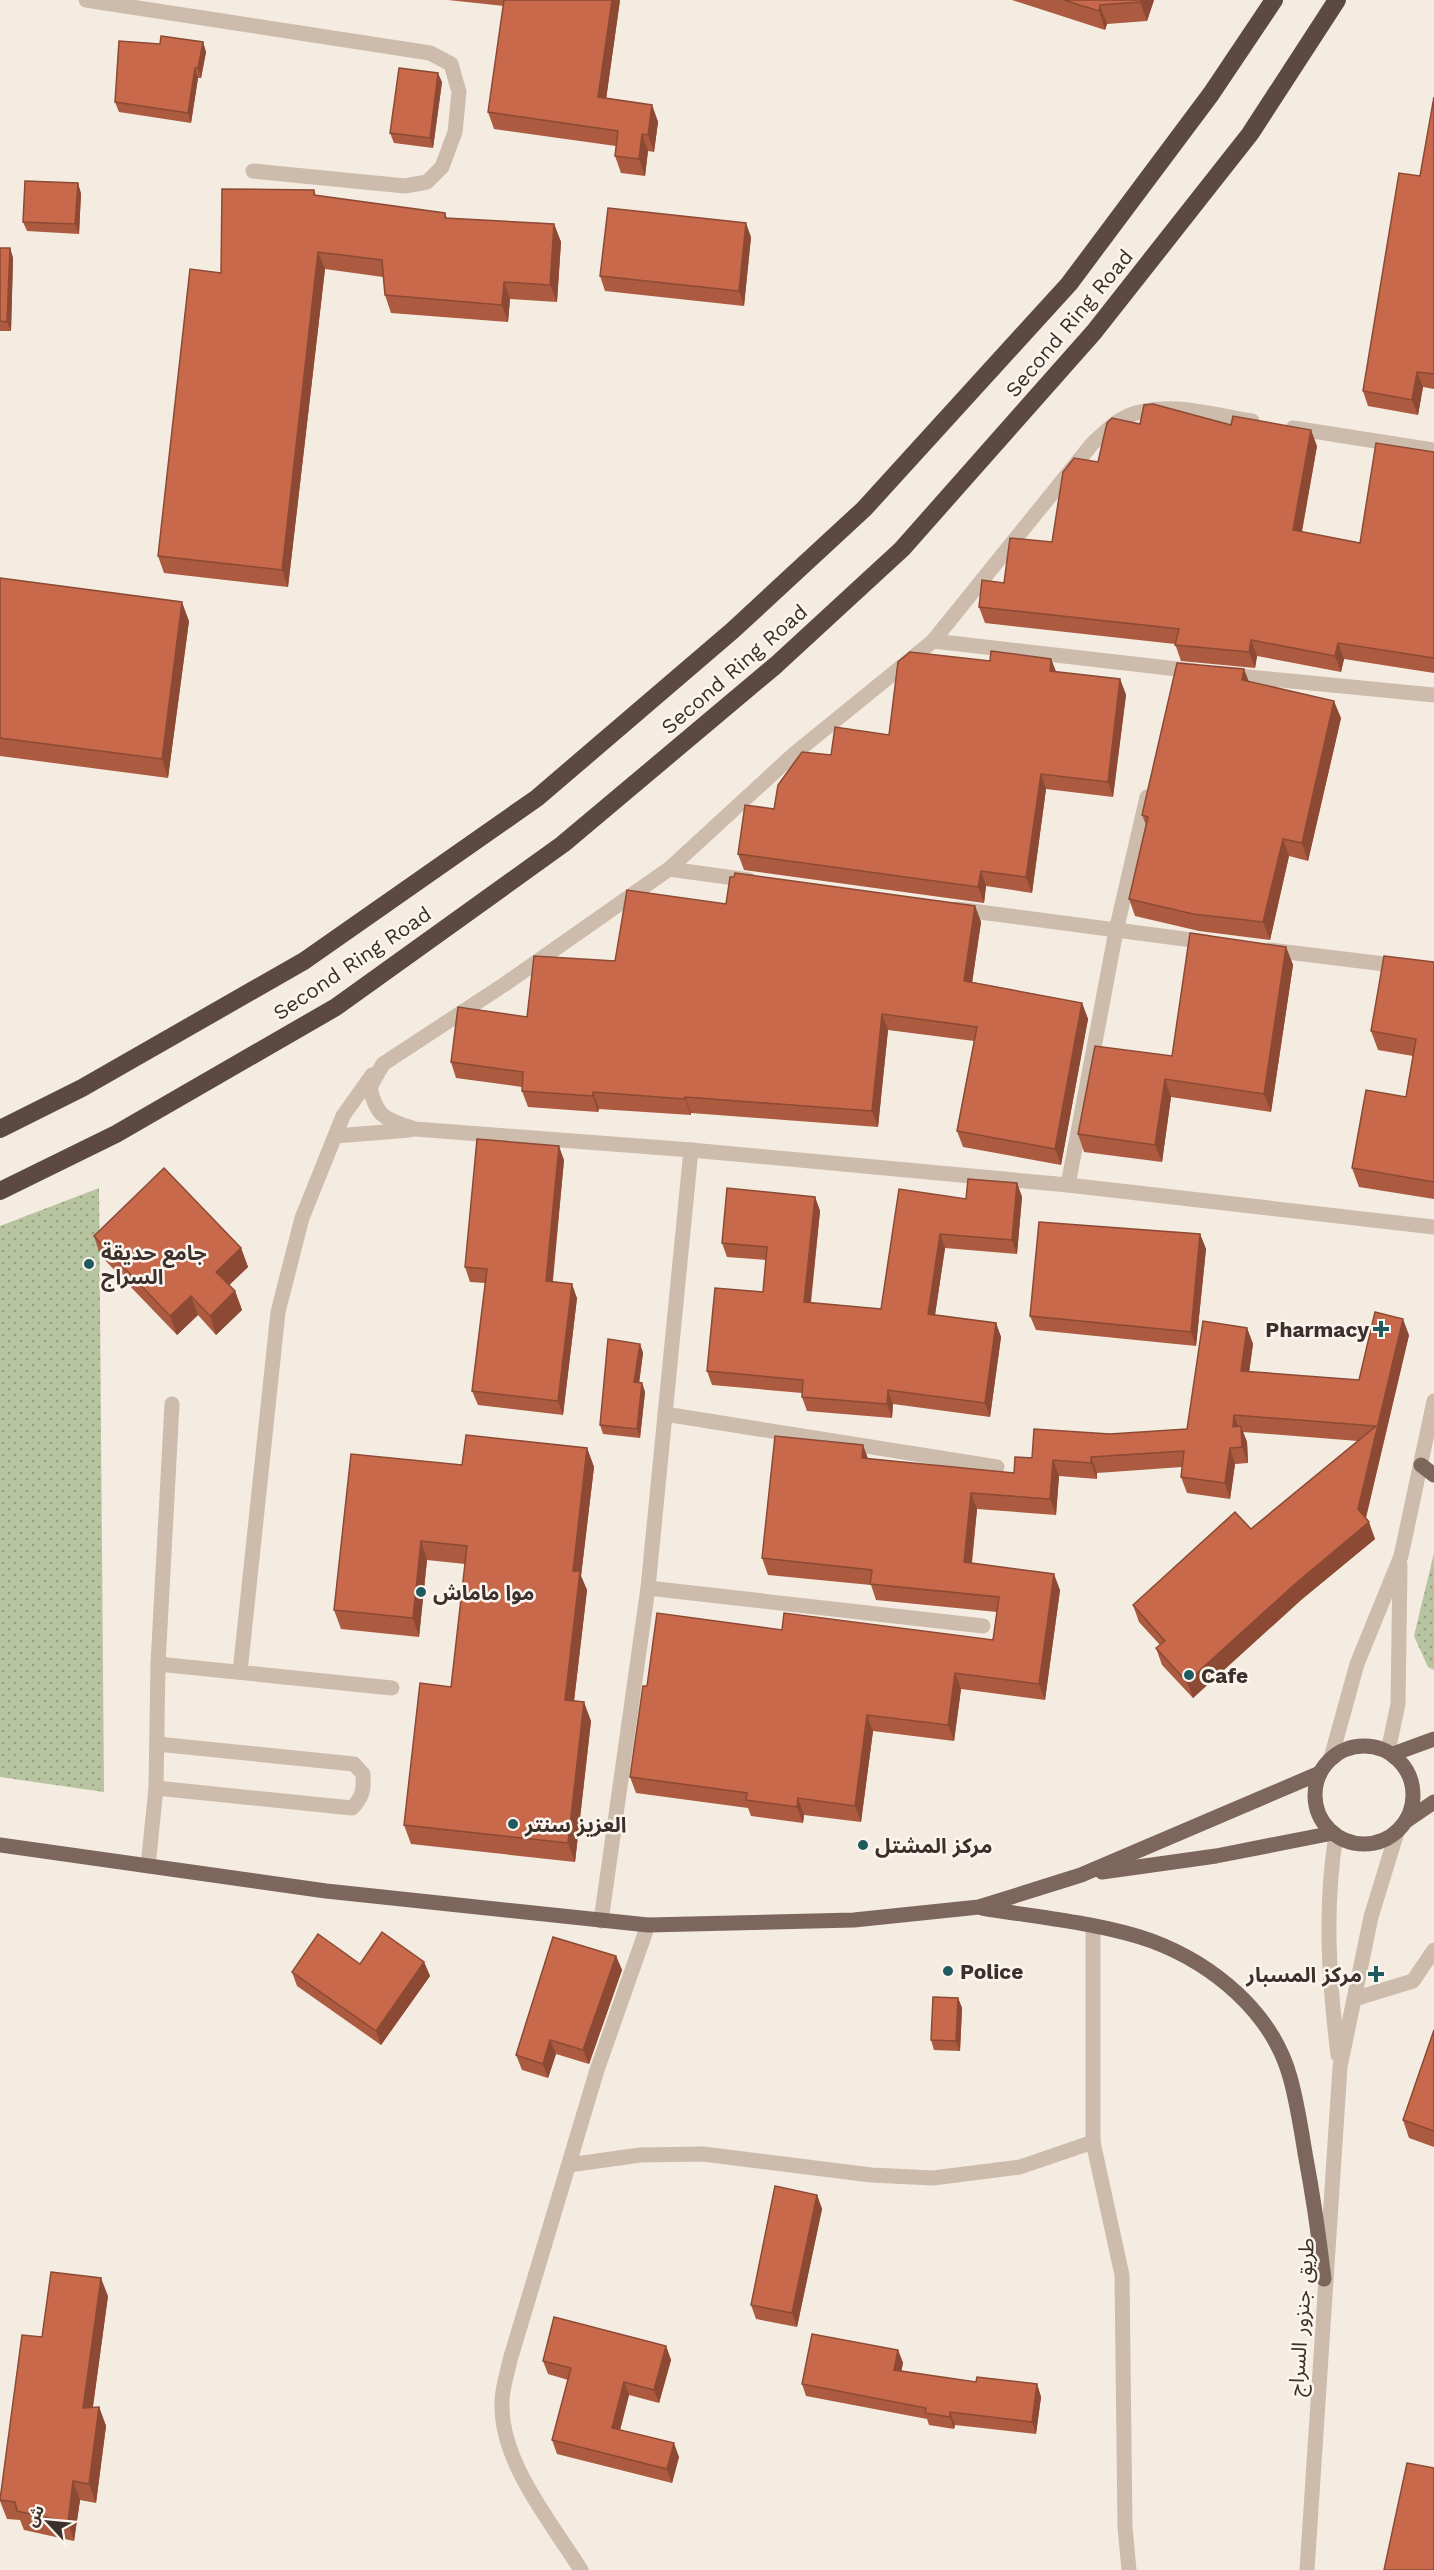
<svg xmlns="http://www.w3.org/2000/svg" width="1434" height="2570" font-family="'Work Sans','Noto Sans Arabic',sans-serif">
<defs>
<pattern id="grass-dots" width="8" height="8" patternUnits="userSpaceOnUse" patternTransform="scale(1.5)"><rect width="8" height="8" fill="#b8c4a0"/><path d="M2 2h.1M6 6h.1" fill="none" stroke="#97a083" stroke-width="1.8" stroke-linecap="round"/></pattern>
</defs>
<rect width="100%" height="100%" fill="#f4ebe1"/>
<!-- grass -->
<g fill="url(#grass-dots)">
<polygon points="99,1188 104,1792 0,1777 0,1226"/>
<polygon points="1434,1553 1434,1670 1428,1667 1414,1636"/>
</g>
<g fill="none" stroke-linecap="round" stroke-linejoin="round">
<!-- minor -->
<g stroke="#cdbbac" stroke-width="15">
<polyline points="86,0 430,53 451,64 459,92 455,132 442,167 427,182 405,186 253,171"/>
<path d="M 1252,421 C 1213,415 1166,400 1128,416 C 1114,422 1103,434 1092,444 L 933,641 L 794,754 L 669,869 L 505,984 L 383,1064 L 370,1087 C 376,1118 387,1120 415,1129 L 691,1150 L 1068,1185 L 1434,1227"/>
<polyline points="1293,428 1434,450"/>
<polyline points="933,641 1195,671"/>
<polyline points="1228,675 1434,695"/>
<polyline points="669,869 749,880"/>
<polyline points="957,909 1207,942"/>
<polyline points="1270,950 1434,970"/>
<polyline points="335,1136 410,1130"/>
<polyline points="1068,1185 1116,931 1147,797"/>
<polyline points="665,1414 997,1467"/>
<polyline points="648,1588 983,1626"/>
<polyline points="158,1664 392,1688"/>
<polyline points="240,1672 278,1312 302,1218 343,1116 372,1075"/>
<polyline points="1388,1751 1398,1704 1400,1565"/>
<polyline points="1331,1758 1357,1664 1401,1556 1434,1401"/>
<path d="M 156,1788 L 352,1808 C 363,1797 364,1789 363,1774 L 354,1764 L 157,1744"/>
<path d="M 1336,1835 C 1324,1909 1329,1981 1338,2055"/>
<polyline points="148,1866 156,1788 158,1664 172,1404"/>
<polyline points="601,1921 648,1588 691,1150"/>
<polyline points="1093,1927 1093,2142 1122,2275 1125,2527 1129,2570"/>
<polyline points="1354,1999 1413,1981 1434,1950"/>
<polyline points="569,2165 640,2155 703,2154 871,2175 933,2178 1020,2167 1093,2142"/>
<path d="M 581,2570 C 551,2522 502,2464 502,2406 C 501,2391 507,2375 510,2360 L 597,2070 L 648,1925"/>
<polyline points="1307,2570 1340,2067 1371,1917 1397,1832"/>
</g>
<!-- major -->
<g stroke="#7d675c" stroke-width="15">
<polyline points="1421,1465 1434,1475"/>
<circle cx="1364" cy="1795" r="49"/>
<polyline points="1393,1754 1434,1739"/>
<polyline points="1406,1821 1434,1802"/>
<polyline points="0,1845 326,1891 648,1925 854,1920 979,1907 1081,1875 1320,1773"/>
<polyline points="1102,1872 1216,1856 1333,1833"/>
<path d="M 982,1908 C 1035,1917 1102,1923 1152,1941 C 1213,1964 1272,2012 1290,2077 C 1297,2102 1301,2128 1305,2153 C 1313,2195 1319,2237 1324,2279"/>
</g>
<!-- highway -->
<g stroke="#5c4a42" stroke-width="18">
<polyline points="0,1129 82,1088 304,961 537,798 732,631 864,509 1069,284 1211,94 1274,0"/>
<polyline points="0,1191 116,1134 336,1007 563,844 776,665 902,549 1094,332 1250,134 1337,0"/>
</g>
</g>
<!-- wall -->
<g fill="#ac5a40">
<polygon points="448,0 620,0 606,99 652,105 658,122 654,152 648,151 645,176 621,173 615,156 616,146 494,129 488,112 504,6"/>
<polygon points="1012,0 1154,0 1147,21 1107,24 1105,30"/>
<polygon points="203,42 206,52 201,78 198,78 191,123 119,112 115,102 160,44"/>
<polygon points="442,82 433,148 394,143 390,133"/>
<polygon points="1434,97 1434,389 1423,387 1418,415 1368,406 1363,391 1420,176"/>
<polygon points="314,190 316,196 445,213 447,218 554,224 561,242 557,302 510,299 508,322 391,313 385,295 383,277 325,269 288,587 164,573 158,556 221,273"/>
<polygon points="81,193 79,234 27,231 23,222"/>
<polygon points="751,237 744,306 605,291 600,276"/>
<polygon points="0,248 10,248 13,258 11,331 0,331"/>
<polygon points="1140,424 1231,425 1317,446 1302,532 1360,543 1434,452 1434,673 1344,659 1341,672 1257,656 1255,668 1181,661 1175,644 985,623 979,607 1004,583 1052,542"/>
<polygon points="0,578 189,621 168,778 0,756"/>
<polygon points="1051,659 1056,672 1120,679 1126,695 1113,797 1046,789 1032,893 986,886 984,903 744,870 738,854 774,809 831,755 889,735 990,661"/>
<polygon points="1248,681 1341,718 1308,861 1289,856 1270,940 1199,931 1135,916 1129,899 1146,825 1142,815"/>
<polygon points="726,904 975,906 981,922 972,982 1082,1003 1088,1019 1061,1165 963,1147 957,1131 974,1041 888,1030 878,1127 691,1113 691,1115 599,1109 598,1112 528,1107 522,1091 522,1087 456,1078 451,1062 527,1017 615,961"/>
<polygon points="1286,947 1293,965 1271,1112 1171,1097 1162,1162 1084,1152 1078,1134 1172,1056"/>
<polygon points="1434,962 1434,1199 1359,1187 1352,1168 1406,1097 1413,1056 1378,1050 1371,1031"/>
<polygon points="564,1160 553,1281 577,1298 563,1415 478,1405 472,1391 485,1283 470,1282 465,1267"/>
<polygon points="1017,1183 1022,1197 1017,1254 945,1248 935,1315 996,1323 1001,1337 990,1417 893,1404 892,1418 807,1411 802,1397 802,1393 712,1385 707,1371 763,1292 766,1260 727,1257 722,1243 815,1197 820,1211 811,1303 881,1309 966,1199"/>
<polygon points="1200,1234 1206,1249 1196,1346 1036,1330 1030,1316"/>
<polygon points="94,1236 241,1248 248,1267 229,1285 235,1291 242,1310 216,1335 198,1315 177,1335 100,1255"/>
<polygon points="1247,1328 1253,1344 1249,1372 1359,1380 1409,1335 1366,1518 1375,1539 1301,1600 1193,1698 1162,1665 1156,1648 1160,1645 1139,1622 1133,1605 1251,1529 1358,1441 1243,1432 1247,1442 1248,1463 1235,1464 1230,1499 1187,1493 1181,1477 1182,1467 1097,1473 1097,1479 1059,1476 1056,1515 977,1509 972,1563 1060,1590 1045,1700 961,1689 954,1741 873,1731 861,1822 804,1815 803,1823 751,1816 748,1808 636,1793 630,1777 647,1686 782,1630 993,1640 997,1612 876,1600 871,1585 768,1575 762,1558 868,1459 1014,1473 1032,1458 1110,1434 1187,1429"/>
<polygon points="640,1344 643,1353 639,1383 642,1383 645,1392 640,1438 603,1434 600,1425"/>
<polygon points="587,1448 594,1467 581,1576 587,1590 574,1701 591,1721 575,1862 411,1844 404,1825 451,1687 465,1564 427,1560 419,1637 341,1629 334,1610 462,1465"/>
<polygon points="616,1956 622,1970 589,2064 556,2054 548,2078 522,2070 516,2055"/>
<polygon points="424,1962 430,1976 381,2045 297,1986 292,1972 360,1964"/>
<polygon points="958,1998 962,2008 960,2051 934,2050 931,2040"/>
<polygon points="1434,2030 1434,2147 1409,2138 1403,2120"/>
<polygon points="817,2195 822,2209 797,2327 756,2319 751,2305"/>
<polygon points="108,2296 93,2407 99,2407 106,2426 96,2503 80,2500 74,2541 24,2530 20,2520 7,2519 0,2501 0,2497 42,2337"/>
<polygon points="666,2346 671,2360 659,2403 629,2395 620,2430 679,2457 672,2483 557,2454 552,2440 568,2380 548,2374 543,2361"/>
<polygon points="898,2350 903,2363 901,2371 976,2382 1037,2384 1041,2397 1036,2434 955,2425 954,2429 929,2425 927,2419 806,2396 802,2384"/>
</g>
<!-- shaded-wall -->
<g fill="#8c4a34">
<polygon points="612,0 620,0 604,114 598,97"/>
<polygon points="1141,0 1154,0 1147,21 1140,2"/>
<polygon points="1100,5 1107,24 1105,30 1099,11"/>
<polygon points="203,42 206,52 201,78 198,68"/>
<polygon points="195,68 198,78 191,123 188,113"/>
<polygon points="438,73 442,82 433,148 430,138"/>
<polygon points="652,105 658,122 654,152 648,135"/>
<polygon points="642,134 648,151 645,176 639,159"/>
<polygon points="78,183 81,193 79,234 75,224"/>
<polygon points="746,223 751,237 744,306 739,291"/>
<polygon points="554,224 561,242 557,302 550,285"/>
<polygon points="10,248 13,258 11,331 7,322"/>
<polygon points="318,252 325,269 288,587 282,570"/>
<polygon points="504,282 510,299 508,322 502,305"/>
<polygon points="1417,372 1423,387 1418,415 1412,400"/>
<polygon points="1311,430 1317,446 1299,546 1293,530"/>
<polygon points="182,602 189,621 168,778 162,759"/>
<polygon points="1251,640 1257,656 1255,668 1249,652"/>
<polygon points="1338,643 1344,659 1341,672 1335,656"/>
<polygon points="1051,659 1057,674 1050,671"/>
<polygon points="1244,669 1251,687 1242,680"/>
<polygon points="1120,679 1126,695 1113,797 1108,782"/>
<polygon points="1334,701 1341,718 1308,861 1302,843"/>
<polygon points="1041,774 1046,789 1032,893 1026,877"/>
<polygon points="1283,839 1289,856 1270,940 1263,922"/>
<polygon points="981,871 986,886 984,903 978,887"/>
<polygon points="975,906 981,922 970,997 964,981"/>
<polygon points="1286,947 1293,965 1271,1112 1264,1094"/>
<polygon points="1082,1003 1088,1019 1061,1165 1055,1149"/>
<polygon points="882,1014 888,1030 878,1127 872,1111"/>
<polygon points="1165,1079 1171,1097 1162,1162 1155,1145"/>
<polygon points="593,1092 599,1109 598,1112 593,1096"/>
<polygon points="685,1097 691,1113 691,1115 685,1099"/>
<polygon points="559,1146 564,1160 551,1295 546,1281"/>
<polygon points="1017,1183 1022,1197 1017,1254 1012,1240"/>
<polygon points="815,1197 820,1211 809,1316 804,1302"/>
<polygon points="940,1234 945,1248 933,1328 928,1314"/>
<polygon points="1200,1234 1206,1249 1196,1346 1191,1332"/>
<polygon points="241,1248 248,1267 223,1291 216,1272"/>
<polygon points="572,1284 577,1298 563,1415 558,1401"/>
<polygon points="235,1291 242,1310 216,1335 210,1316"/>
<polygon points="191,1296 198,1315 177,1335 170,1316"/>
<polygon points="1403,1319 1409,1335 1364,1525 1358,1509"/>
<polygon points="996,1323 1001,1337 990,1417 985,1403"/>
<polygon points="1247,1328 1253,1344 1247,1387 1241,1371"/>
<polygon points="640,1344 643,1353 638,1391 634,1382"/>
<polygon points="642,1383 645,1392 640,1438 637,1429"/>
<polygon points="888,1390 893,1404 892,1418 887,1404"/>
<polygon points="1234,1415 1240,1431 1233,1427"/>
<polygon points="1241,1426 1247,1442 1248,1463 1242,1447"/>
<polygon points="863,1445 869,1461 862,1458"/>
<polygon points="587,1448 594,1467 581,1576 587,1590 572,1718 565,1700 573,1571"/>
<polygon points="1230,1448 1235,1464 1230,1499 1225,1483"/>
<polygon points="1091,1457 1097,1473 1097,1479 1091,1463"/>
<polygon points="1053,1460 1059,1476 1056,1515 1050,1499"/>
<polygon points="971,1493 977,1509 970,1578 964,1562"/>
<polygon points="1369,1522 1375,1539 1301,1600 1193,1698 1187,1682 1295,1584"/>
<polygon points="421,1541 427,1560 419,1637 413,1618"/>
<polygon points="1054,1574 1060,1590 1045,1700 1039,1684"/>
<polygon points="955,1673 961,1689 954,1741 948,1725"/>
<polygon points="584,1702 591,1721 575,1862 568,1843"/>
<polygon points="867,1715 873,1731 861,1822 855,1806"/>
<polygon points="798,1798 804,1815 803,1823 797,1807"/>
<polygon points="616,1956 622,1970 589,2064 583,2050"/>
<polygon points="424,1962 430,1976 381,2045 376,2031"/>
<polygon points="958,1998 962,2008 960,2051 956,2041"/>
<polygon points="550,2040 556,2054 548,2078 543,2064"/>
<polygon points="817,2195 822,2209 797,2327 792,2313"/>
<polygon points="101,2278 108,2296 90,2427 83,2408"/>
<polygon points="666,2346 671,2360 659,2403 654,2390"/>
<polygon points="898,2350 903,2363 899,2382 894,2370"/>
<polygon points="624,2382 629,2395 617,2442 612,2428"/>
<polygon points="1037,2384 1041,2397 1036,2434 1032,2422"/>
<polygon points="99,2407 106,2426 96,2503 89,2484"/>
<polygon points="950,2412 955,2425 954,2429 950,2417"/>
<polygon points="674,2443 679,2457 672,2483 667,2469"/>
<polygon points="73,2481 80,2500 74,2541 68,2522"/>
</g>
<!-- building -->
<g fill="#c8694b" stroke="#8c4a34" stroke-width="1.5">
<polygon points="504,0 612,0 598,97 652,105 648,135 642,134 639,159 615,156 618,131 488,112"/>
<polygon points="1064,0 1141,0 1140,2 1100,5 1099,11"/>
<polygon points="161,36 203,42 198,68 195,68 188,113 115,102 119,41 160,44"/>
<polygon points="399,68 438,73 430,138 390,133"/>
<polygon points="1434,97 1434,374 1417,372 1412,400 1363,391 1399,173 1420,176"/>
<polygon points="25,181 78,183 75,224 23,222"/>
<polygon points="222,189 314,190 314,195 445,213 445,218 554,224 550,285 504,282 502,305 385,295 382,260 318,252 282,570 158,556 190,269 221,273"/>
<polygon points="608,208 746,223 739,291 600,276"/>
<polygon points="0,248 10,248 7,322 0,321"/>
<polygon points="1153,404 1231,425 1233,416 1311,430 1293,530 1360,543 1376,443 1434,452 1434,658 1338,643 1335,656 1251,640 1249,652 1175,645 1179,629 979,607 982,580 1004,583 1010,538 1052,542 1063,472 1074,458 1098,462 1107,423 1112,418 1140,424 1144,405"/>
<polygon points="0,578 182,602 162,759 0,738"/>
<polygon points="991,651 1051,659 1050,671 1120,679 1108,782 1041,774 1026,877 981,871 978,887 738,854 745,805 774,809 778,785 802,752 831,755 835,727 889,735 898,662 910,652 990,661"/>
<polygon points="1177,663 1244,669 1242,680 1334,701 1302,843 1283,839 1263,922 1193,914 1129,899 1148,817 1142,815"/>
<polygon points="735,873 975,906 964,981 1082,1003 1055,1149 957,1131 977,1027 882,1014 872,1111 685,1097 685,1099 593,1092 593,1096 522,1091 523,1072 451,1062 458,1007 527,1017 534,956 615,961 627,890 726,904 730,877 734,877"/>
<polygon points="1190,933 1286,947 1264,1094 1165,1079 1155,1145 1078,1134 1095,1046 1172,1056"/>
<polygon points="1384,956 1434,962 1434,1182 1352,1168 1366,1090 1406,1097 1416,1039 1371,1031"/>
<polygon points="477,1139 559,1146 546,1281 572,1284 558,1401 472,1391 487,1269 465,1267"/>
<polygon points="164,1168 241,1248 216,1272 235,1291 210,1316 191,1296 170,1316 94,1236"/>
<polygon points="968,1179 1017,1183 1012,1240 940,1234 928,1314 996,1323 985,1403 888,1390 887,1404 802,1397 803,1380 707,1371 715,1288 763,1292 767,1247 722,1243 727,1188 815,1197 804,1302 881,1309 899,1189 966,1199"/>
<polygon points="1039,1222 1200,1234 1191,1332 1030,1316"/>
<polygon points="1375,1312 1403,1319 1358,1509 1369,1522 1295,1584 1187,1682 1156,1648 1165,1641 1133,1605 1235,1512 1251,1529 1376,1426 1234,1415 1233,1427 1241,1426 1242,1447 1230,1448 1225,1483 1181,1477 1184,1451 1091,1457 1091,1463 1053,1460 1050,1499 971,1493 964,1562 1054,1574 1039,1684 955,1673 948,1725 867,1715 855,1806 798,1798 797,1807 746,1800 747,1793 630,1777 643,1686 647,1686 657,1613 782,1630 784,1613 993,1640 999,1597 870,1584 872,1570 762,1558 775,1436 863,1445 862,1458 1014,1473 1015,1457 1032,1458 1034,1429 1110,1434 1187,1429 1203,1321 1247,1328 1241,1371 1359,1380"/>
<polygon points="608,1339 640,1344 634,1382 642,1383 637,1429 600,1425"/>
<polygon points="466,1435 587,1448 573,1571 580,1571 565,1700 584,1702 568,1843 404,1825 420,1683 451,1687 467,1546 421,1541 413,1618 334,1610 351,1454 462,1465"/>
<polygon points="382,1932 424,1962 376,2031 292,1972 318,1934 360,1964"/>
<polygon points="553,1937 616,1956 583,2050 550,2040 543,2064 516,2055"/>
<polygon points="933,1997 958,1998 956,2041 931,2040"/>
<polygon points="1434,2030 1434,2131 1403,2120"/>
<polygon points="775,2186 817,2195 792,2313 751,2305"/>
<polygon points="51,2272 101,2278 83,2408 99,2407 89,2484 73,2481 68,2522 17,2511 15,2502 0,2500 22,2335 42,2337"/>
<polygon points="554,2317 666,2346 654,2390 624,2382 612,2428 674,2443 667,2469 552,2440 571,2368 543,2361"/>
<polygon points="812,2334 898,2350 894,2370 976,2382 977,2377 1037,2384 1032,2422 950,2412 950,2417 925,2413 926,2408 802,2384"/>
<polygon points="1407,2463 1434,2468 1434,2570 1384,2570"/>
</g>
<!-- markers -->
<g fill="#1f5a5e" stroke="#fbf5ee" stroke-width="2">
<circle cx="89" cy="1264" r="6"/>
<path d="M1378 1320h6v6h6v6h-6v6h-6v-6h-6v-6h6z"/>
<circle cx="421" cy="1592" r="6"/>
<circle cx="1189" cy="1675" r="6"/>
<circle cx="513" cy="1824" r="6"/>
<circle cx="863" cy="1845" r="6"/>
<circle cx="948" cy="1971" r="6"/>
<path d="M1373 1965h6v6h6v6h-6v6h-6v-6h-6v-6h6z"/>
</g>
<g text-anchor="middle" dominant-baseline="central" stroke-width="5" stroke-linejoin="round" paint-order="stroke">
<!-- street labels -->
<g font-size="21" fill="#3b302b" stroke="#fbf5ee">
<text transform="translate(1069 323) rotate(-50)">Second Ring Road</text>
<text transform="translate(734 669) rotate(-41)">Second Ring Road</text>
<text transform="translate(352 963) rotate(-34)">Second Ring Road</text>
<text transform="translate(1301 2317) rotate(-86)">طريق جنزور السراج</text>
</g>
<!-- poi labels -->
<g font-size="21" font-weight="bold" fill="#3b302b" stroke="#fbf5ee" text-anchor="start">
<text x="101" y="1252">جامع حديقة<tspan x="101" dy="24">السراج</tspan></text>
<text x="1369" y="1329" text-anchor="end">Pharmacy</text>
<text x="433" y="1592">موا ماماش</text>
<text x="1201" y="1675">Cafe</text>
<text x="525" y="1824">العزيز سنتر</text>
<text x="875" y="1845">مركز المشتل</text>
<text x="960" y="1971">Police</text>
<text x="1362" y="1974" text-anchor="end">مركز المسبار</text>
</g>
</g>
<!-- north arrow -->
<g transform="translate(48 2522) rotate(296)" stroke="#fbf5ee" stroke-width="4.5" paint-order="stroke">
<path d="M0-4.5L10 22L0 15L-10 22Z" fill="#3b302b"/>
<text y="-9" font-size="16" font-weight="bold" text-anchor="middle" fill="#3b302b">ش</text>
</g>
</svg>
